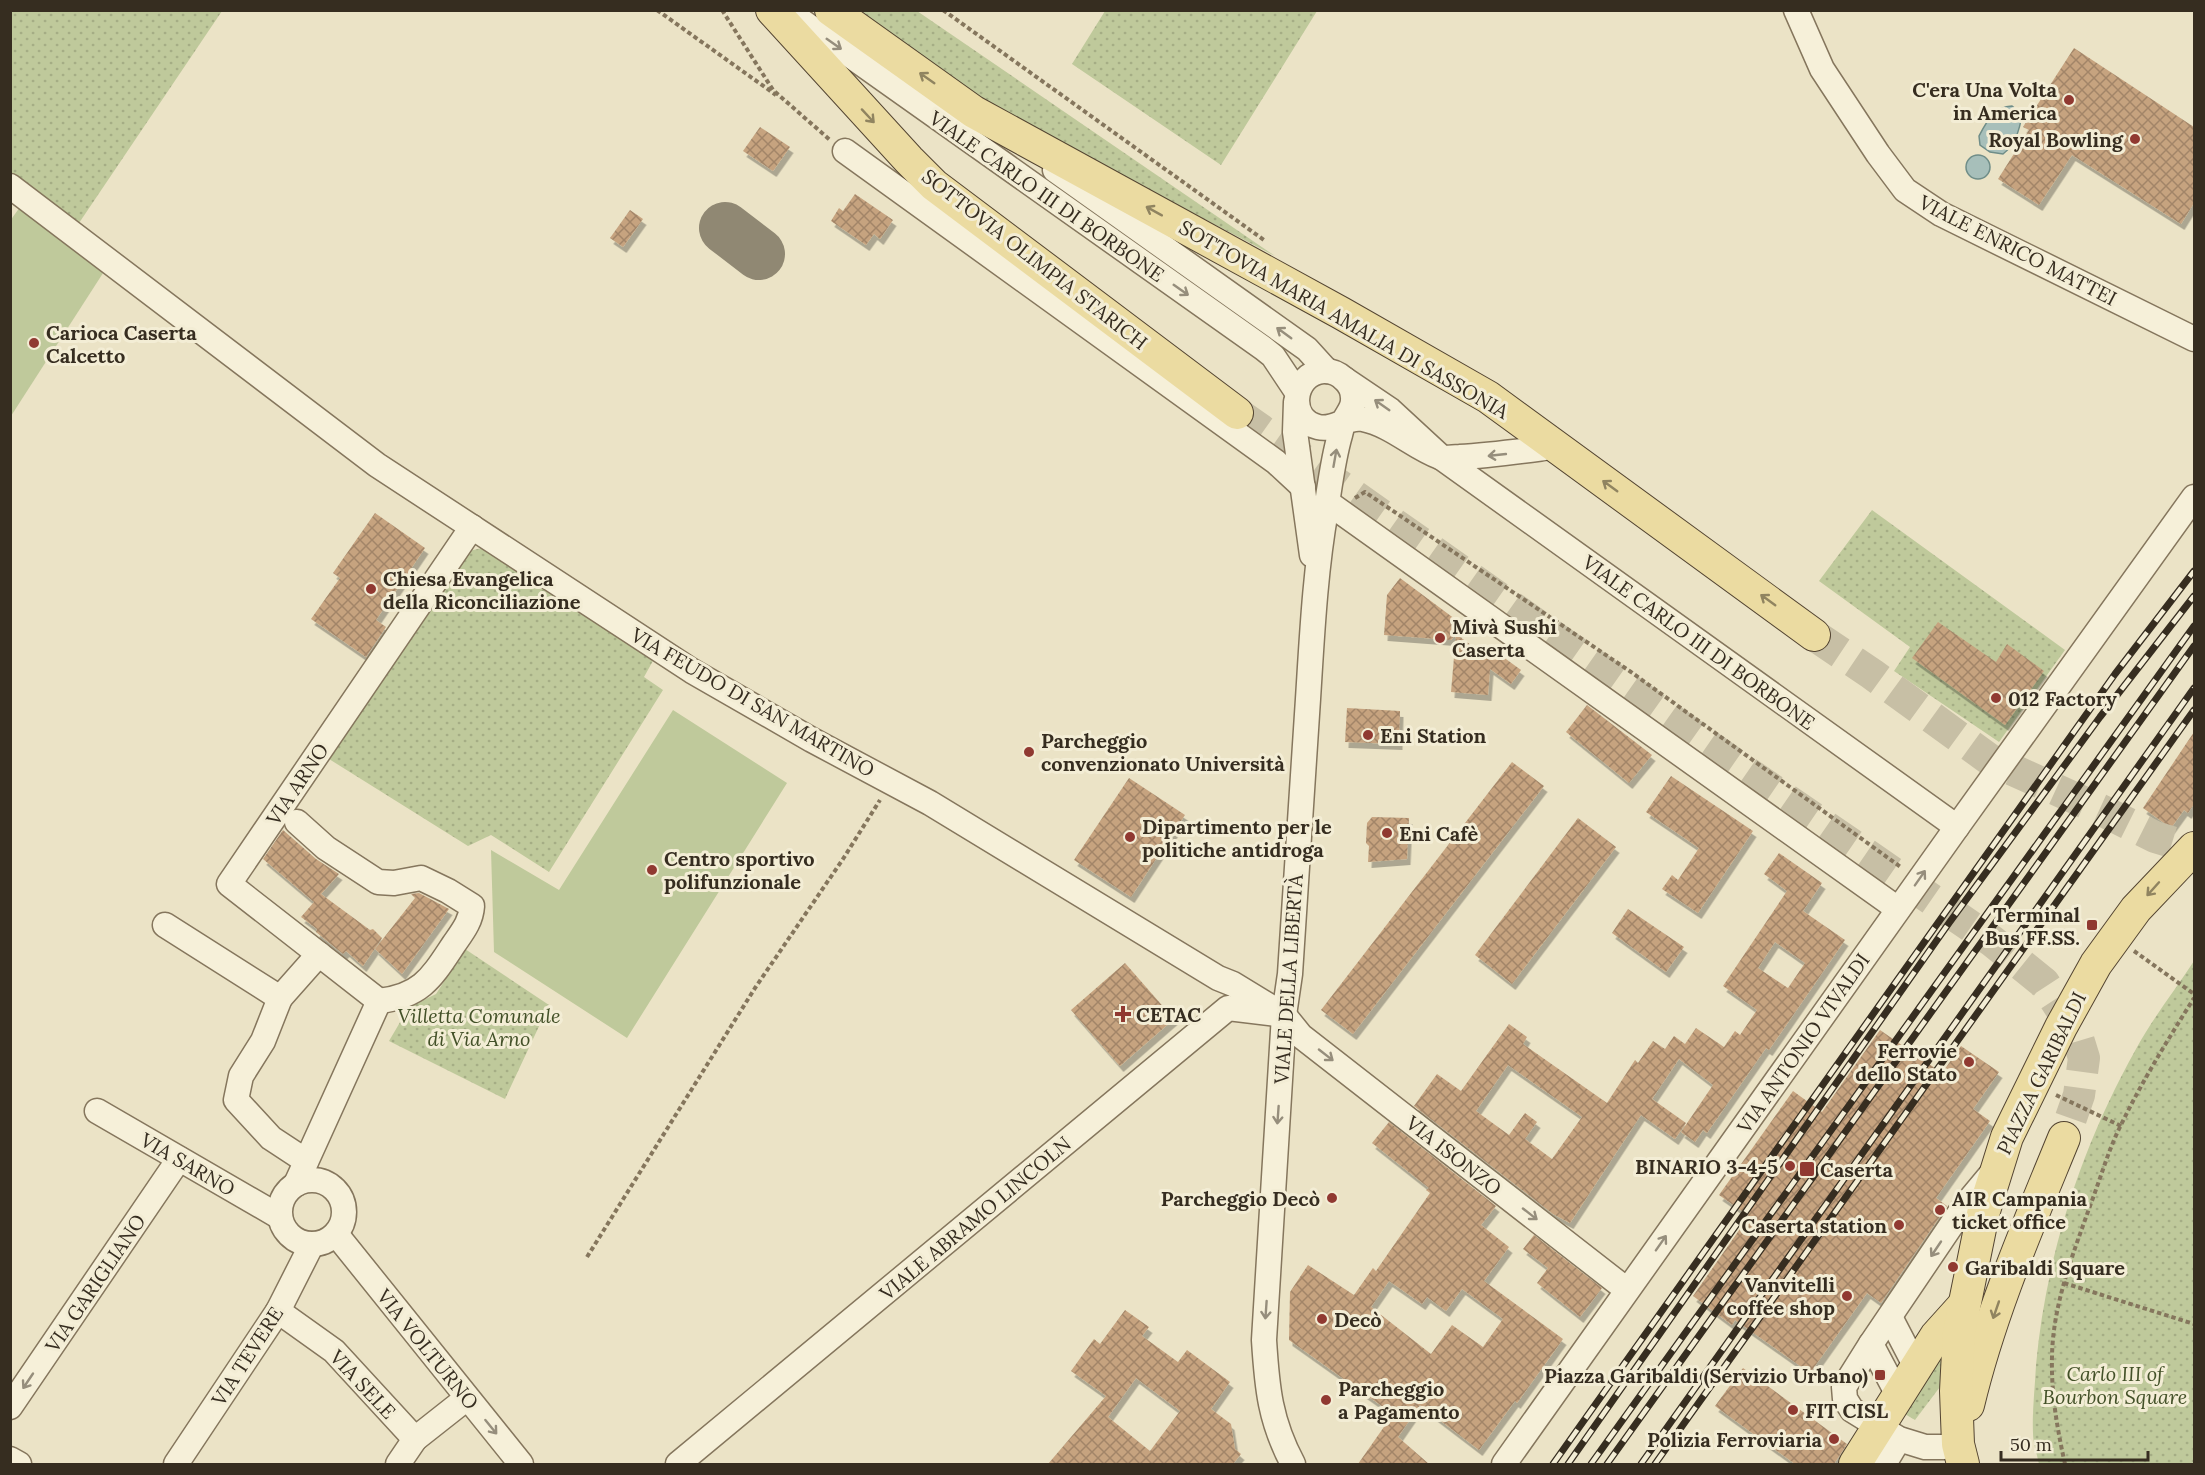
<svg xmlns="http://www.w3.org/2000/svg" width="2205" height="1475" font-family="Lora,serif">
<defs>
<pattern id="grass-dots" width="8" height="8" patternUnits="userSpaceOnUse" patternTransform="scale(1.5)"><rect width="8" height="8" fill="#bfc99b"/><path d="M2 2h.1M6 6h.1" fill="none" stroke="#a5ad85" stroke-width="1.8" stroke-linecap="round"/></pattern>
<pattern id="building-cross-hatch" width="8" height="8" patternUnits="userSpaceOnUse" patternTransform="scale(1.5)"><rect width="8" height="8" fill="#c6a37f"/><path d="M0 0l8 8M0 8l8-8" fill="none" stroke="#a28568"/></pattern>
<filter id="shadow"><feDropShadow dx="3.5" dy="6" stdDeviation="0" flood-color="#0004"/></filter>
</defs>
<rect width="100%" height="100%" fill="#ebe3c6"/>
<!-- grass -->
<g fill="url(#grass-dots)">
<polygon points="10,11 222,11 77,226 11,178"/>
<polygon points="850,11 917,11 1275,256 1002,113"/>
<polygon points="1105,11 1105,10 1317,11 1221,165 1072,64"/>
<polygon points="1872,510 2065,650 1999,742 1894,671 1910,647 1819,581"/>
<polygon points="482,548 654,659 644,677 663,690 549,872 491,835 468,846 329,759 469,551"/>
<polygon points="465,949 549,1005 505,1099 389,1041 409,1007 436,994"/>
<path d="M 2194,961 L 2194,1464 L 2039,1464 C 2037,1454 2033,1443 2033,1433 C 2032,1411 2035,1387 2036,1365 C 2046,1255 2082,1145 2136,1049 C 2153,1018 2175,990 2194,961 Z"/>
<polygon points="1942,1352 1952,1371 1915,1420 1898,1410"/>
</g>
<!-- pitch -->
<g fill="#bfc99b">
<polygon points="20,207 105,270 11,416 10,221"/>
<polygon points="673,710 787,783 627,1038 494,952 491,850 559,890"/>
</g>
<!-- water -->
<g fill="#a7bfba" stroke="#6f8d88" stroke-width="1.5">
<path d="M 2012,106 L 2022,114 C 2020,129 2015,145 2003,154 L 1990,152 L 1980,145 L 1979,136 C 1987,121 1994,107 2012,106 Z"/>
<circle cx="1978" cy="167" r="12"/>
</g>
<g fill="none" stroke-linecap="round" stroke-linejoin="round">
<!-- taxiway -->
<polyline stroke="#908873" stroke-width="52" points="725,228 759,254"/>
</g>
<!-- building -->
<g fill="url(#building-cross-hatch)" fill-rule="evenodd" filter="url(#shadow)">
<polygon points="2074,48 2194,127 2194,203 2181,224 2072,155 2039,205 1998,179 2029,130 2023,127"/>
<polygon points="760,127 790,147 773,171 743,151"/>
<polygon points="855,194 893,220 880,239 874,234 866,245 831,221 839,208 843,211"/>
<polygon points="630,210 643,219 623,247 610,238"/>
<polygon points="375,513 425,548 376,620 386,627 366,657 311,619 340,578 333,573"/>
<polygon points="1400,578 1463,625 1456,634 1483,654 1488,646 1521,670 1511,684 1490,669 1488,695 1451,692 1456,634 1451,640 1384,635 1387,595"/>
<polygon points="1938,622 1996,662 2007,644 2044,671 2005,725 1912,658"/>
<polygon points="1587,705 1652,755 1629,783 1566,732"/>
<polygon points="1347,708 1400,711 1399,744 1345,742"/>
<polygon points="2194,732 2194,804 2188,813 2184,810 2171,828 2143,808"/>
<polygon points="1512,762 1544,786 1353,1034 1321,1010"/>
<polygon points="1671,776 1753,831 1698,913 1662,889 1672,875 1678,880 1699,848 1646,812"/>
<polygon points="1129,778 1185,815 1131,897 1074,860"/>
<polygon points="1372,817 1409,818 1407,859 1368,862 1369,846 1366,843 1367,823"/>
<polygon points="1578,818 1616,847 1512,984 1475,955"/>
<polygon points="283,830 316,859 339,874 321,894 370,930 373,929 382,938 363,966 346,951 343,954 316,932 317,929 301,917 314,902 263,859"/>
<path d="M 1779,853 L 1822,883 L 1803,911 L 1845,940 L 1769,1050 L 1766,1048 L 1707,1133 L 1703,1130 L 1695,1142 L 1681,1132 L 1713,1085 L 1679,1059 L 1652,1099 L 1686,1123 L 1675,1139 L 1641,1115 L 1570,1223 L 1553,1214 L 1414,1106 L 1437,1074 L 1461,1091 L 1509,1024 L 1527,1037 L 1523,1044 L 1607,1103 L 1635,1060 L 1638,1063 L 1653,1041 L 1665,1049 L 1674,1036 L 1685,1044 L 1696,1028 L 1724,1047 L 1735,1031 L 1740,1035 L 1757,1010 L 1723,986 L 1787,891 L 1764,874 ZM 1775,942 L 1805,963 L 1788,988 L 1758,968 ZM 1508,1065 L 1582,1117 L 1552,1159 L 1525,1139 L 1537,1122 L 1525,1113 L 1509,1135 L 1476,1111 Z"/>
<polygon points="419,893 449,909 402,974 375,949 415,898 411,894"/>
<polygon points="1628,909 1684,947 1666,972 1612,933"/>
<polygon points="1125,963 1174,1019 1120,1066 1071,1010"/>
<polygon points="1880,1030 1942,1073 1961,1046 1999,1072 1973,1109 1990,1121 1936,1198 1947,1206 1881,1303 1867,1293 1810,1373 1735,1320 1732,1325 1693,1296 1749,1216 1719,1195 1793,1091 1822,1112"/>
<path d="M 1389,1122 L 1496,1206 L 1481,1225 L 1509,1247 L 1484,1281 L 1563,1339 L 1517,1403 L 1515,1401 L 1479,1450 L 1420,1405 L 1398,1437 L 1429,1464 L 1358,1464 L 1393,1414 L 1289,1340 L 1290,1292 L 1308,1265 L 1354,1295 L 1373,1268 L 1376,1271 L 1430,1193 L 1426,1190 L 1429,1188 L 1372,1143 ZM 1389,1281 L 1422,1304 L 1427,1297 L 1446,1311 L 1462,1289 L 1503,1319 L 1483,1347 L 1452,1325 L 1431,1354 L 1371,1307 Z"/>
<polygon points="1534,1235 1602,1288 1580,1317 1537,1283 1548,1268 1523,1249"/>
<path d="M 1125,1310 L 1149,1327 L 1142,1336 L 1178,1362 L 1187,1350 L 1230,1382 L 1211,1409 L 1231,1424 L 1235,1449 L 1241,1454 L 1233,1464 L 1048,1464 L 1106,1396 L 1071,1371 L 1094,1339 L 1100,1344 ZM 1136,1378 L 1180,1411 L 1150,1451 L 1108,1417 Z"/>
<polygon points="1743,1368 1847,1444 1834,1464 1795,1464 1715,1406"/>
</g>
<g fill="none" stroke-linecap="round" stroke-linejoin="round">
<!-- major-tunnel -->
<g stroke="#c7bfa5" stroke-width="32" stroke-dasharray="32 16" stroke-linecap="butt">
<polyline points="1237,413 1703,742 1992,941 2044,983 2076,1032 2084,1058 2079,1095 2064,1138"/>
<polyline points="1814,635 1872,674 1989,759 2103,811 2155,837 2194,849"/>
</g>
<!-- minor casing -->
<g stroke="#85765d" stroke-width="27">
<g id="minor">
<polyline points="786,10 1263,348 1273,356 1297,392"/>
<polyline points="1796,10 1822,69 1878,154 1905,190 1941,214 2194,339"/>
<polyline points="845,151 1276,462 1303,487"/>
<polyline points="1055,170 1307,349 1327,371"/>
<polyline points="10,186 377,465 692,671 812,740 930,803 1218,978 1233,984 1284,1015 1301,1036 1627,1290"/>
<polyline points="1344,379 1390,410 1442,458 1957,827"/>
<polyline points="1296,402 1295,432 1312,555"/>
<polyline points="1327,502 1898,909"/>
<path d="M 297,822 L 326,848 L 378,882 L 394,883 L 421,878 L 448,891 L 472,906 C 471,921 463,931 454,944 C 432,977 422,996 379,1001"/>
<polyline points="165,925 280,998 319,954"/>
<polyline points="280,998 263,1041 241,1076 236,1100 271,1138 306,1161"/>
<polyline points="97,1111 280,1217"/>
<circle cx="312" cy="1212" r="32"/>
<polyline points="296,1184 379,1001 229,884 472,527"/>
<polyline points="336,1234 521,1464"/>
<polyline points="278,1311 334,1351 415,1439 467,1398"/>
<polyline points="1890,1317 1916,1367"/>
<polyline points="1871,1344 1898,1395"/>
<polyline points="10,1407 179,1159"/>
<polyline points="1958,1444 1943,1447 1925,1447 1899,1439 1852,1410 1845,1399 1844,1387 1871,1344 1963,1208 1993,1172"/>
<polyline points="10,1459 19,1464"/>
<polyline points="176,1464 278,1311 312,1244"/>
<polyline points="398,1464 415,1439"/>
<polyline points="678,1464 1228,1008 1276,1014"/>
<path d="M 1293,1464 C 1270,1421 1267,1388 1264,1340 L 1284,1015 L 1290,974 C 1296,883 1302,791 1308,699 C 1312,636 1315,572 1326,510 C 1330,485 1333,459 1340,435 C 1341,431 1342,426 1344,421 C 1347,414 1353,409 1353,400 C 1354,384 1339,370 1323,371 C 1292,374 1287,420 1318,427 C 1335,431 1345,416 1363,419 C 1392,425 1413,447 1440,457 C 1445,459 1453,457 1459,457 C 1487,456 1515,452 1544,448 L 1549,442"/>
<polyline points="1504,1464 1957,827 2194,497"/>
<polyline points="1884,1464 1899,1439"/>
</g>
</g>
<!-- major casing -->
<g stroke="#534431" stroke-width="34">
<g id="major">
<polyline points="772,10 909,160 934,185 1237,413"/>
<polyline points="831,10 974,112 1341,313 1488,397 1814,635"/>
<path d="M 1968,1405 C 1990,1313 2028,1226 2064,1138"/>
<polyline points="1855,1464 1936,1336 1963,1306"/>
<polyline points="1963,1464 1958,1444 1956,1391 1959,1332 1983,1214 2007,1137 2061,1027 2096,964 2136,909 2194,848"/>
</g>
</g>
<!-- path -->
<g stroke="#85765d" stroke-width="4" stroke-dasharray="4.5 3" stroke-linecap="butt">
<polyline points="657,10 776,95"/>
<polyline points="722,10 773,90 830,140"/>
<polyline points="943,10 1264,240"/>
<polyline points="1355,498 1365,492 1631,672 1902,868"/>
<polyline points="2134,951 2194,994"/>
<polyline points="2056,1095 2121,1126"/>
<polyline points="587,1257 755,988 843,859 880,800"/>
<polyline points="2064,1283 2194,1324"/>
<path d="M 2065,1464 C 2057,1428 2051,1393 2052,1356 C 2053,1304 2073,1254 2090,1206 C 2100,1180 2107,1154 2119,1129 C 2141,1083 2167,1041 2194,998"/>
</g>
<!-- minor -->
<use href="#minor" stroke="#f6f0d9" stroke-width="24"/>
<!-- major -->
<use href="#major" stroke="#ebdba1" stroke-width="32"/>
<!-- rail casing -->
<g stroke="#362d20" stroke-width="7">
<g id="rail">
<polyline points="1553,1464 2115,674 2194,571"/>
<polyline points="1568,1464 1949,923 2100,717 2194,596"/>
<polyline points="1591,1464 2194,626"/>
<polyline points="1607,1464 2194,646"/>
<polyline points="1641,1464 2194,688"/>
<polyline points="1655,1464 2194,710"/>
</g>
</g>
<!-- rail -->
<use href="#rail" stroke="#f3edd5" stroke-width="4.5" stroke-dasharray="14" stroke-linecap="butt"/>
</g>
<!-- one-way arrows -->
<defs><path id="oneway-shaft" d="M-6 0H5M1.5-3L5.5 0L1.5 3" fill="none" stroke-width="1.6" stroke-linecap="round" stroke-linejoin="round" transform="scale(1.5)"/></defs>
<g stroke="#968e7c">
<use href="#oneway-shaft" transform="translate(834 44) rotate(35)"/>
<use href="#oneway-shaft" transform="translate(1181 290) rotate(35)"/>
<use href="#oneway-shaft" transform="translate(1284 333) rotate(-144)"/>
<use href="#oneway-shaft" transform="translate(1382 405) rotate(-145)"/>
<use href="#oneway-shaft" transform="translate(1497 455) rotate(174)"/>
<use href="#oneway-shaft" transform="translate(1335 458) rotate(-80)"/>
<use href="#oneway-shaft" transform="translate(1920 878) rotate(-55)"/>
<use href="#oneway-shaft" transform="translate(1326 1055) rotate(38)"/>
<use href="#oneway-shaft" transform="translate(1278 1115) rotate(94)"/>
<use href="#oneway-shaft" transform="translate(1530 1214) rotate(38)"/>
<use href="#oneway-shaft" transform="translate(1661 1243) rotate(-55)"/>
<use href="#oneway-shaft" transform="translate(1936 1249) rotate(124)"/>
<use href="#oneway-shaft" transform="translate(1266 1310) rotate(94)"/>
<use href="#oneway-shaft" transform="translate(28 1381) rotate(124)"/>
<use href="#oneway-shaft" transform="translate(491 1427) rotate(51)"/>
</g>
<g stroke="#908460">
<use href="#oneway-shaft" transform="translate(927 78) rotate(-145)"/>
<use href="#oneway-shaft" transform="translate(868 116) rotate(47)"/>
<use href="#oneway-shaft" transform="translate(1154 211) rotate(-151)"/>
<use href="#oneway-shaft" transform="translate(1610 486) rotate(-144)"/>
<use href="#oneway-shaft" transform="translate(1768 600) rotate(-144)"/>
<use href="#oneway-shaft" transform="translate(2153 889) rotate(132)"/>
<use href="#oneway-shaft" transform="translate(1996 1310) rotate(109)"/>
</g>
<!-- markers -->
<g fill="#903931" stroke="#f3edd5" stroke-width="2">
<circle cx="2069" cy="100" r="6"/>
<circle cx="2135" cy="139" r="6"/>
<circle cx="34" cy="343" r="6"/>
<circle cx="371" cy="589" r="6"/>
<circle cx="1440" cy="638" r="6"/>
<circle cx="1996" cy="698" r="6"/>
<circle cx="1368" cy="735" r="6"/>
<circle cx="1029" cy="752" r="6"/>
<circle cx="1387" cy="833" r="6"/>
<circle cx="1130" cy="837" r="6"/>
<circle cx="652" cy="870" r="6"/>
<rect x="2086" y="919" width="12" height="12" rx="3"/>
<path d="M1120 1005h6v6h6v6h-6v6h-6v-6h-6v-6h6z"/>
<circle cx="1969" cy="1062" r="6"/>
<circle cx="1790" cy="1166" r="6"/>
<rect x="1799" y="1161" width="16" height="16" rx="3"/>
<circle cx="1332" cy="1198" r="6"/>
<circle cx="1940" cy="1210" r="6"/>
<circle cx="1899" cy="1225" r="6"/>
<circle cx="1953" cy="1267" r="6"/>
<circle cx="1847" cy="1296" r="6"/>
<circle cx="1322" cy="1319" r="6"/>
<rect x="1874" y="1369" width="12" height="12" rx="3"/>
<circle cx="1326" cy="1400" r="6"/>
<circle cx="1793" cy="1410" r="6"/>
<circle cx="1834" cy="1439" r="6"/>
</g>
<g text-anchor="middle" dominant-baseline="central" stroke-width="6" stroke-linejoin="round" paint-order="stroke">
<!-- poi labels -->
<g font-size="20" font-weight="bold" fill="#362d20" stroke="#f3edd5" text-anchor="start">
<text x="2057" y="89" text-anchor="end">C'era Una Volta<tspan x="2057" dy="23">in America</tspan></text>
<text x="2123" y="139" text-anchor="end">Royal Bowling</text>
<text x="46" y="332">Carioca Caserta<tspan x="46" dy="23">Calcetto</tspan></text>
<text x="383" y="578">Chiesa Evangelica<tspan x="383" dy="23">della Riconciliazione</tspan></text>
<text x="1452" y="626">Mivà Sushi<tspan x="1452" dy="23">Caserta</tspan></text>
<text x="2008" y="698">012 Factory</text>
<text x="1380" y="735">Eni Station</text>
<text x="1041" y="740">Parcheggio<tspan x="1041" dy="23">convenzionato Università</tspan></text>
<text x="1142" y="826">Dipartimento per le<tspan x="1142" dy="23">politiche antidroga</tspan></text>
<text x="1399" y="833">Eni Cafè</text>
<text x="664" y="858">Centro sportivo<tspan x="664" dy="23">polifunzionale</tspan></text>
<text x="2080" y="914" text-anchor="end">Terminal<tspan x="2080" dy="23">Bus FF.SS.</tspan></text>
<text x="1136" y="1014">CETAC</text>
<text x="1957" y="1050" text-anchor="end">Ferrovie<tspan x="1957" dy="23">dello Stato</tspan></text>
<text x="1778" y="1166" text-anchor="end">BINARIO 3-4-5</text>
<text x="1820" y="1169">Caserta</text>
<text x="1320" y="1198" text-anchor="end">Parcheggio Decò</text>
<text x="1952" y="1198">AIR Campania<tspan x="1952" dy="23">ticket office</tspan></text>
<text x="1887" y="1225" text-anchor="end">Caserta station</text>
<text x="1965" y="1267">Garibaldi Square</text>
<text x="1835" y="1284" text-anchor="end">Vanvitelli<tspan x="1835" dy="23">coffee shop</tspan></text>
<text x="1334" y="1319">Decò</text>
<text x="1868" y="1375" text-anchor="end">Piazza Garibaldi (Servizio Urbano)</text>
<text x="1338" y="1388">Parcheggio<tspan x="1338" dy="23">a Pagamento</tspan></text>
<text x="1805" y="1410">FIT CISL</text>
<text x="1822" y="1439" text-anchor="end">Polizia Ferroviaria</text>
</g>
<!-- street labels -->
<g font-size="20" fill="#362d20" stroke="#f3edd5">
<text transform="translate(1047 196) rotate(35)">VIALE CARLO III DI BORBONE</text>
<text transform="translate(2018 250) rotate(27)">VIALE ENRICO MATTEI</text>
<text transform="translate(1035 259) rotate(38)">SOTTOVIA OLIMPIA STARICH</text>
<text transform="translate(1344 319) rotate(30)">SOTTOVIA MARIA AMALIA DI SASSONIA</text>
<text transform="translate(1699 642) rotate(36)">VIALE CARLO III DI BORBONE</text>
<text transform="translate(753 702) rotate(30)">VIA FEUDO DI SAN MARTINO</text>
<text transform="translate(297 784) rotate(-56)">VIA ARNO</text>
<text transform="translate(1288 979) rotate(-86)">VIALE DELLA LIBERTÀ</text>
<text transform="translate(1803 1043) rotate(-55)">VIA ANTONIO VIVALDI</text>
<text transform="translate(2041 1073) rotate(-64)">PIAZZA GARIBALDI</text>
<text transform="translate(1454 1155) rotate(38)">VIA ISONZO</text>
<text transform="translate(188 1164) rotate(30)">VIA SARNO</text>
<text transform="translate(975 1218) rotate(-40)">VIALE ABRAMO LINCOLN</text>
<text transform="translate(95 1283) rotate(-56)">VIA GARIGLIANO</text>
<text transform="translate(428 1349) rotate(51)">VIA VOLTURNO</text>
<text transform="translate(247 1356) rotate(-57)">VIA TEVERE</text>
<text transform="translate(363 1384) rotate(47)">VIA SELE</text>
</g>
<!-- park labels -->
<g font-size="20" font-style="italic" fill="#435128" stroke="#f3edd5">
<text x="479" y="1015">Villetta Comunale<tspan x="479" dy="23">di Via Arno</tspan></text>
<text x="2115" y="1373">Carlo III of<tspan x="2115" dy="23">Bourbon Square</tspan></text>
</g>
</g>
<!-- border -->
<rect width="2205" height="1475" fill="none" stroke="#362d20" stroke-width="24"/>
<!-- scale -->
<path d="M2001 1451v9h147v-9" fill="none" stroke="#362d20" stroke-width="3"/>
<text x="2010" y="1451" font-size="18" fill="#362d20" stroke="#f3edd5" stroke-width="4.5" paint-order="stroke">50 m</text>
</svg>
